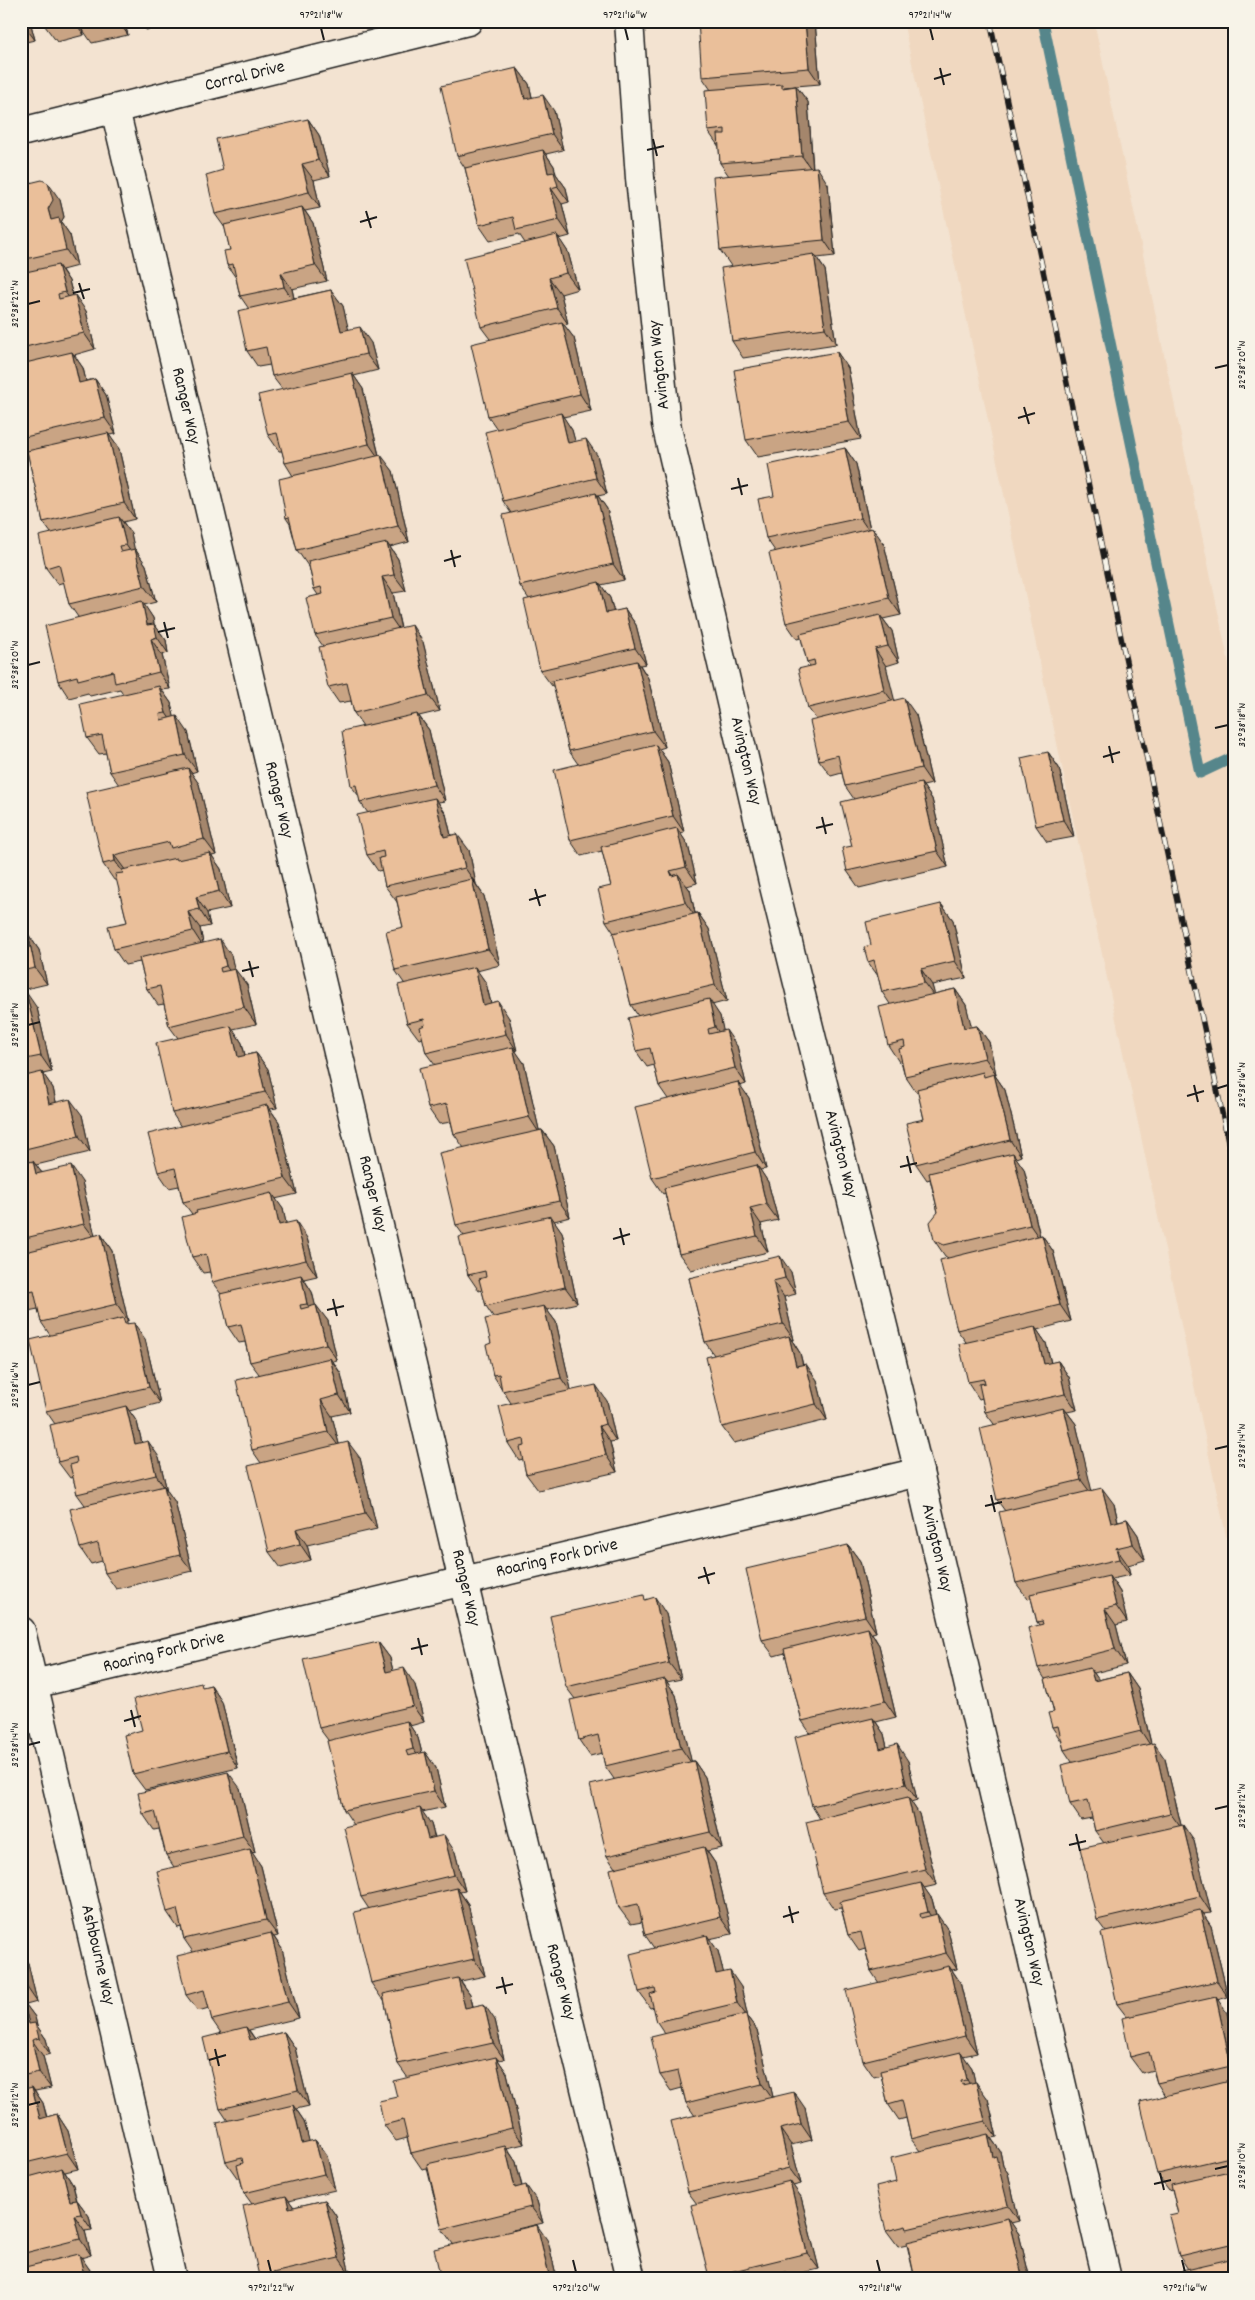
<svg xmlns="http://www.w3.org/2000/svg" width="1255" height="2300" font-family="Dekko,sans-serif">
<rect width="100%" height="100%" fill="#f3e3d1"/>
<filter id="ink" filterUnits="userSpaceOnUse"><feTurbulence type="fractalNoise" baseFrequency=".02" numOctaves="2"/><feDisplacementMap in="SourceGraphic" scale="10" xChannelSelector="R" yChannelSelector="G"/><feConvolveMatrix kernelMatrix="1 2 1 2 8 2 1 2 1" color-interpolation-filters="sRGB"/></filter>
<g filter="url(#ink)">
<!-- built -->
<polygon fill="#f0d8c0" points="903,21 1094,21 1234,688 1234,1573"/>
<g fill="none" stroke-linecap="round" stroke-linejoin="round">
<!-- stream -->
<polyline stroke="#56868b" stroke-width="11" points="1043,21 1200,773 1234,757"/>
<!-- street casing -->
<g stroke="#1c1c1c" stroke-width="31">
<g id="street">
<polyline points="629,21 640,178 666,424 773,882 919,1472 1107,2279"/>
<polyline points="115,109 463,1581 631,2279"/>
<polyline points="21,132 468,21"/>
<polyline points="21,1631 172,2279"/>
<polyline points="21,1687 919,1472"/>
</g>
</g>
<!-- street -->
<use href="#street" stroke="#f7f3e8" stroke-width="28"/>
<!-- rail casing -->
<g stroke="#1c1c1c" stroke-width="5.5">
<polyline id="rail" points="990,21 1234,1169"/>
</g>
<!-- rail -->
<use href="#rail" stroke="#f7f3e8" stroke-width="4" stroke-dasharray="11" stroke-linecap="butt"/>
</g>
<!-- wall -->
<g fill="#c9a484" stroke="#1c1c1c">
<polygon points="21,21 30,21 35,40 21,43"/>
<polygon points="44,21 124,21 128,35 92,43 83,30 84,35 57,42 45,26"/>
<polygon points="139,21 185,21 146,30"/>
<polygon points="815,21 820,84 784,87 784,88 796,86 808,102 813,168 828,184 835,256 817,258 825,270 836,344 743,358 732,341 731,266 720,250 729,176 720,163 719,147 708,131 711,90 702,77"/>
<polygon points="517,68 529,84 532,97 554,111 563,150 546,154 554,166 556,174 566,188 569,202 562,204 570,236 559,239 568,252 578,289 561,294 568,324 564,325 574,338 591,411 563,417 572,430 575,442 597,455 607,494 598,496 607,509 624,580 601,585 610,598 614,612 625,609 636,625 646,664 640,665 648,678 665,747 659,749 668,762 684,832 680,833 688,845 697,883 687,886 690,890 695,913 698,913 709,929 727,1001 712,1005 720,1016 723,1031 737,1046 746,1084 740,1086 749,1098 766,1169 760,1170 768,1182 778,1220 761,1224 768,1252 691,1270 679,1254 665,1193 663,1194 652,1178 668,1099 659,1086 654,1065 647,1067 636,1051 638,1016 631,1005 614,933 606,921 611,886 602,851 581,856 570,840 578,764 569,751 554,686 552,686 540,670 529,599 520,586 511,513 503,501 497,429 488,416 490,339 481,327 525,243 519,234 490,241 479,225 465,168 457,156"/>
<polygon points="308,119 319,135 330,176 314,180 320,208 305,211 313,223 327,281 292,289 294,298 331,290 343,306 348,330 371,343 378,370 354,376 363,389 379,455 393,471 409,542 390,547 398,559 406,591 393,593 401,628 423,642 440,711 419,716 429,730 445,801 438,802 446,814 451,835 469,850 476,884 484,896 500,965 477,971 486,983 491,1003 509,1018 517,1051 515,1051 524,1063 539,1130 542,1130 554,1146 570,1217 554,1221 562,1232 577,1303 547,1310 556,1322 571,1390 607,1401 616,1441 610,1442 617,1472 538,1490 526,1474 523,1459 519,1460 508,1443 511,1403 493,1375 491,1343 494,1318 486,1306 482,1290 479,1291 468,1275 464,1236 456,1225 464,1148 454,1134 451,1122 439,1124 428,1108 435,1065 426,1053 423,1038 419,1039 407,1023 404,983 395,970 403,927 397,902 385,886 382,870 378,871 367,855 368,813 360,802 359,796 351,786 363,726 354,713 351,701 339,703 328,687 323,646 315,635 318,595 314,589 309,566 308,566 297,550 290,524 286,518 293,476 285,463 282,451 279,451 268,435 282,389 272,376 270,365 258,367 247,351 249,309 240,296 236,278 227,265 230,250 225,228 215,214 223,170"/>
<polygon points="21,185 60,200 64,217 61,222 70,235 77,266 62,270 69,281 73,296 86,311 95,349 74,355 83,368 86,381 95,379 106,395 116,434 109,435 119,449 135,519 123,522 131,533 134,549 135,549 146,565 156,602 144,605 153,618 154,624 166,640 168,653 162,655 170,689 162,690 171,703 174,717 188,732 197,771 191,773 199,784 216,855 212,856 221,869 230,908 207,913 210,926 200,928 203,943 231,955 234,969 247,985 256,1024 233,1029 242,1043 245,1055 256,1053 268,1069 277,1108 270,1109 279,1122 297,1194 275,1199 283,1209 286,1224 307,1238 317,1276 304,1279 312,1292 315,1305 328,1321 337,1360 333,1361 341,1374 350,1412 332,1416 339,1444 360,1458 377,1529 307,1545 311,1560 281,1568 269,1552 261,1463 252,1450 259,1374 250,1362 245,1342 239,1343 228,1327 221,1294 212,1282 210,1272 203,1273 192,1257 192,1214 183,1202 179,1186 169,1188 158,1172 181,1127 172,1113 178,1038 169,1026 164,1004 158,1005 147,989 140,962 125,965 114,949 127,922 117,880 114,880 103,864 119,785 110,772 106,753 99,754 87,738 124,695 120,689 90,696 88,693 69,698 58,681 78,617 69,604 64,582 58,584 46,568 51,533 43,522 28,455 23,456 21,454"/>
<polygon points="837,352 848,368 861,439 758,457 746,440"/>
<polygon points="845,448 856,464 870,529 884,544 901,615 883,619 892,631 899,662 886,666 894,701 916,715 932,784 923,786 932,799 948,867 859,888 847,871 852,846 854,799 845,786 842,773 831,776 819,760 816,719 808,708 810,666 807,662 801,638 797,639 786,623 775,551 766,538 774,496"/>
<polygon points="1048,752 1059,768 1074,837 1047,842 1036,826"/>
<polygon points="941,904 953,920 966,978 932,985 934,994 955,989 966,1005 971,1027 977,1026 989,1042 996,1074 994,1074 1005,1090 1021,1156 1016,1158 1024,1169 1040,1236 1042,1235 1053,1251 1071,1321 1037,1330 1046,1343 1051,1363 1058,1361 1069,1377 1077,1410 1067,1412 1076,1424 1091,1490 1114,1504 1118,1521 1127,1519 1138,1535 1145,1560 1128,1565 1130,1575 1112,1579 1120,1592 1127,1622 1116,1625 1126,1665 1094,1673 1098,1680 1127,1673 1138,1689 1151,1743 1165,1759 1181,1825 1194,1841 1211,1913 1203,1914 1211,1926 1228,1997 1217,2000 1227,2013 1234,2043 1234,2279 1188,2269 1179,2256 1178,2214 1172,2189 1169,2190 1157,2174 1165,2096 1157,2083 1153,2070 1142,2073 1130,2057 1127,2017 1117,2004 1106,1932 1097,1920 1104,1843 1095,1831 1092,1818 1081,1820 1070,1804 1072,1762 1064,1750 1062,1742 1052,1727 1054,1712 1045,1679 1038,1668 1039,1625 1037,1622 1031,1598 1028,1599 1016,1583 1005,1511 997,1500 994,1424 985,1412 982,1398 979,1399 968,1382 966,1342 957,1330 948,1258 945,1256 934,1240 938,1212 930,1179 927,1180 916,1164 924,1119 918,1092 916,1092 905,1076 901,1061 899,1062 888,1045 890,1004 882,992 878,976 868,962 871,945"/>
<polygon points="28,934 39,950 47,984 21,990 21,935"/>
<polygon points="21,993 37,1008 52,1072 43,1074 53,1088 56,1102 82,1115 90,1152 36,1165 41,1172 82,1182 95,1236 101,1234 112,1251 128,1321 126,1321 128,1324 145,1339 160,1403 129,1411 137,1422 142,1443 159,1457 167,1491 175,1502 192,1571 116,1589 105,1573 102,1561 91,1564 80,1548 85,1505 77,1494 73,1477 70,1478 58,1462 55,1424 46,1411 50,1335 41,1322 38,1309 28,1311 21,1302"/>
<polygon points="791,1272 796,1294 784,1297 794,1340 792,1340 800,1353 803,1365 817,1380 827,1420 734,1443 722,1427 714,1355 705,1342 689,1278"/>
<polygon points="848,1545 860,1561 876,1632 872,1633 879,1645 896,1717 876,1722 884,1734 887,1747 908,1761 917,1800 911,1802 919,1814 937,1885 924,1888 932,1899 936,1914 948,1930 957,1969 952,1970 960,1982 977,2053 963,2056 972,2068 975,2083 988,2099 997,2137 991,2138 1000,2151 1003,2166 1008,2173 1019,2221 1011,2223 1019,2234 1030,2279 915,2279 907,2245 898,2247 886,2231 896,2182 920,2151 911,2139 906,2118 899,2120 888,2104 881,2075 874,2077 863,2061 879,1983 871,1971 865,1949 859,1951 848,1935 841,1908 834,1909 823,1893 820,1819 812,1806 810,1733 802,1721 785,1653 774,1656 762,1640"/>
<polygon points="647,1599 666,1614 681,1679 667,1682 676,1695 691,1761 694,1761 705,1777 722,1848 707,1851 715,1863 732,1934 709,1939 718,1951 723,1972 741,1987 748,2018 757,2030 773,2097 805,2108 812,2140 791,2145 801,2184 793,2186 801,2197 819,2269 789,2276 790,2279 710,2279 709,2277 697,2204 688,2192 695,2116 686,2103 682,2088 671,2091 660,2075 665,2034 657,2022 654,2007 650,2008 639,1992 654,1948 645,1935 642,1922 631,1924 619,1908 615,1868 607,1856 614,1779 605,1766 602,1753 590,1756 579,1740 575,1699 566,1687"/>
<polygon points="378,1642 390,1658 393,1671 415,1685 424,1722 410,1726 418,1738 422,1753 425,1752 436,1768 445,1807 422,1812 431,1824 435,1837 455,1852 465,1891 460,1892 468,1904 485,1976 461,1981 470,1994 473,2006 495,2020 504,2059 498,2060 507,2073 524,2144 507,2148 516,2162 522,2186 537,2201 543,2223 513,2230 548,2241 557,2279 441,2279 453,2244 442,2229 427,2168 422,2169 411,2153 407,2138 396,2141 384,2125 397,2097 408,2078 398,2064 384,1999 382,1999 371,1983 369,1909 361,1897 354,1825 344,1810 328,1740 319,1728"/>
<polygon points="211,1685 222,1702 238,1768 145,1790 133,1774 142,1730 204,1687"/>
<polygon points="240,1788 255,1852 252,1853 261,1866 278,1936 274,1937 282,1949 299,2018 249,2030 255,2039 284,2032 295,2048 309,2106 296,2109 304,2121 309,2142 315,2140 327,2156 335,2190 289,2201 294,2207 325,2200 336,2216 349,2270 357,2279 261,2279 259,2276 252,2204 244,2193 240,2178 238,2179 226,2162 228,2121 220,2109 221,2033 212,2020 209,2008 198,2011 186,1995 193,1952 184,1939 181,1927 178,1928 167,1912 174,1867 166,1855 159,1829 154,1830 143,1814"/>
<polygon points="21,1954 28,1963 37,2002 26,2005 35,2017 37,2026 46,2039 50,2054 43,2056 51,2088 35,2091 43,2103 47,2117 57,2114 68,2131 78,2169 65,2172 73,2185 77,2200 89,2216 92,2230 85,2231 91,2255 81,2258 90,2270 21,2279 21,2193 22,2193 21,2189"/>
</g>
<!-- shaded-wall -->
<g fill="#a4866c" stroke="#1c1c1c">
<polygon points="23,21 30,21 35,40 23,24"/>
<polygon points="74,21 77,21 83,30 84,35"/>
<polygon points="118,21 124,21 128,35"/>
<polygon points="805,21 815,21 820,84 809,68"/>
<polygon points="517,68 529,84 536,115 525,99"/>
<polygon points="796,86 808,102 813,172 802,156"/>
<polygon points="543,95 554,111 563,150 552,134"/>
<polygon points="308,119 319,135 330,176 318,160"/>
<polygon points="543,150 554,166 556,174 566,188 569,202 548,173"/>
<polygon points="302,164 314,180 320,208 309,192"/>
<polygon points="817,167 828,184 835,256 824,240"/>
<polygon points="48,183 60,200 64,217 61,222 70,235 77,266 66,250 51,220 48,209"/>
<polygon points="551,188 562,204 570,236 559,220"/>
<polygon points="302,207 313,223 327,281 315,265"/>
<polygon points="557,235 568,252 578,289 566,273"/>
<polygon points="814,254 825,270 836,344 825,328"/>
<polygon points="58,265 69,281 76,308 65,292"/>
<polygon points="281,273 292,289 295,303 284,287"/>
<polygon points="549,278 561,294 568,324 557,308"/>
<polygon points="331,290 343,306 353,348 341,331"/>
<polygon points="75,295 86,311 95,349 84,333"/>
<polygon points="562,322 574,338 591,411 580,394"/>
<polygon points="360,327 371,343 378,370 366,354"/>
<polygon points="72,352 83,368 90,399 79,383"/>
<polygon points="837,352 848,368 861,439 849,422"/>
<polygon points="352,373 363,389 380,460 369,444"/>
<polygon points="95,379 106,395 116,434 105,418"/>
<polygon points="561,413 572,430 580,459 568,443"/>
<polygon points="108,433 119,449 135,519 124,503"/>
<polygon points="586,439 597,455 607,494 596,478"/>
<polygon points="845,448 856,464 871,534 860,518"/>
<polygon points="381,455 393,471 409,542 398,526"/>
<polygon points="596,493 607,509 624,580 613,564"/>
<polygon points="119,517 131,533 137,561 126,545"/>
<polygon points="873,528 884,544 901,615 889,598"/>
<polygon points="387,543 398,559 406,591 394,575"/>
<polygon points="135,549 146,565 156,602 144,586"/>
<polygon points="382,577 393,593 402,634 391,618"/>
<polygon points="599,582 610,598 618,629 606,613"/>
<polygon points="142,601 153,618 154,624 166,640 168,653 157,637 147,625"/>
<polygon points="625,609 636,625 646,664 635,648"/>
<polygon points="880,615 892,631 899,662 888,646"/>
<polygon points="412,625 423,642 440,711 428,695"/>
<polygon points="151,639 162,655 170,689 159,672"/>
<polygon points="875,649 886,666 896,706 884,690"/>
<polygon points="637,661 648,678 665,747 653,731"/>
<polygon points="159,686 171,703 177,729 166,713"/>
<polygon points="904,698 916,715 932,784 921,768"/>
<polygon points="417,714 429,730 445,801 434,785"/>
<polygon points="177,716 188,732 197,771 185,755"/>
<polygon points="656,745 668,762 684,832 673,816"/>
<polygon points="1048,752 1059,768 1074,837 1063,820"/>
<polygon points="188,768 199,784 216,855 204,839"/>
<polygon points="921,783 932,799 948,867 937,851"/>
<polygon points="435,798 446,814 455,853 444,837"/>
<polygon points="677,828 688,845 697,883 686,867"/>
<polygon points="457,834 469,850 476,884 465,868"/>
<polygon points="210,853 221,869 230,908 219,891"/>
<polygon points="114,855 126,871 127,878 115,861"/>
<polygon points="670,871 681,886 678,874 690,890 696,918 685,902 672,876"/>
<polygon points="472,879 484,896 500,965 488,949"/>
<polygon points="196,897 207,913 210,926 199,909"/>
<polygon points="941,904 953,920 966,978 955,961"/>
<polygon points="188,912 200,928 204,948 193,931"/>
<polygon points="698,913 709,929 727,1001 715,985"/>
<polygon points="28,934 39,950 47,984 35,968"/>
<polygon points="220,939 231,955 237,982 226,966"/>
<polygon points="475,967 486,983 495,1021 483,1005"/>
<polygon points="235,969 247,985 256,1024 244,1007"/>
<polygon points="921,969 932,985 936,999 924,983"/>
<polygon points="955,989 966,1005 976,1044 964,1028"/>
<polygon points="26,992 37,1008 52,1072 41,1056"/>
<polygon points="709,999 720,1016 726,1043 715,1027"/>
<polygon points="498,1001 509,1018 517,1051 506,1034"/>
<polygon points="231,1026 242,1043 249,1073 238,1057"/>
<polygon points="977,1026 989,1042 996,1074 985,1058"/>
<polygon points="726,1030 737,1046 746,1084 735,1068"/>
<polygon points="513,1047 524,1063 540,1134 529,1117"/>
<polygon points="256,1053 268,1069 277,1108 265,1092"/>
<polygon points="42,1072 53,1088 60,1120 49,1104"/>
<polygon points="994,1074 1005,1090 1021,1156 1010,1140"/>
<polygon points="738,1082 749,1098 766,1169 755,1152"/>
<polygon points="70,1099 82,1115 90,1152 79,1136"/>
<polygon points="267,1105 279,1122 297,1194 285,1178"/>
<polygon points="542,1130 554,1146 570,1217 559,1201"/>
<polygon points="1013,1153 1024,1169 1041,1241 1030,1225"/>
<polygon points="33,1161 45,1177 36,1174"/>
<polygon points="757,1165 768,1182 778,1220 766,1204"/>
<polygon points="71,1166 82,1182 96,1240 84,1224"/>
<polygon points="272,1193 283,1209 290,1241 279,1225"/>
<polygon points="750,1208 761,1224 768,1252 757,1236"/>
<polygon points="551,1216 562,1232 577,1303 565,1287"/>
<polygon points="296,1221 307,1238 317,1276 306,1260"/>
<polygon points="101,1234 112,1251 128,1321 117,1304"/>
<polygon points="1042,1235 1053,1251 1071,1321 1060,1305"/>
<polygon points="780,1256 791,1272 796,1294 785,1278"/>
<polygon points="301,1275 312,1292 319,1320 307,1304"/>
<polygon points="773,1281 784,1297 794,1340 783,1324"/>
<polygon points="316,1305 328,1321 337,1360 326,1344"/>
<polygon points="544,1306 556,1322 572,1394 561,1378"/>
<polygon points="134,1323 145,1339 160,1403 149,1387"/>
<polygon points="1035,1327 1046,1343 1055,1380 1044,1364"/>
<polygon points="789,1336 800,1353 807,1383 796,1366"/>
<polygon points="330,1358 341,1374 350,1412 339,1395"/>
<polygon points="1058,1361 1069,1377 1077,1410 1065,1394"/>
<polygon points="806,1364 817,1380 827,1420 816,1404"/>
<polygon points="596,1385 607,1401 616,1441 605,1424"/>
<polygon points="321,1400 332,1416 340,1448 328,1432"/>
<polygon points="126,1406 137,1422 146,1461 135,1444"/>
<polygon points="1064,1408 1076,1424 1093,1496 1081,1480"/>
<polygon points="599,1426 610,1442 617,1472 606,1455"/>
<polygon points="148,1441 159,1457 167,1491 156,1475"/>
<polygon points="348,1442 360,1458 377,1529 365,1513"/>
<polygon points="164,1486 175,1502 192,1571 180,1555"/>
<polygon points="1102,1488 1114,1504 1122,1539 1111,1523"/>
<polygon points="1127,1519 1138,1535 1145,1560 1133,1544"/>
<polygon points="296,1529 307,1545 311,1560 300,1544"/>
<polygon points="848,1545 860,1561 876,1632 865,1616"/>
<polygon points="1116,1548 1128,1565 1130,1575 1119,1559"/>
<polygon points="1109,1576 1120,1592 1127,1622 1116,1606"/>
<polygon points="655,1597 666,1614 681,1679 669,1663"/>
<polygon points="1105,1609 1116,1625 1126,1665 1115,1649"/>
<polygon points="868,1628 879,1645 896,1717 885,1701"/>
<polygon points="378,1642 390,1658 397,1688 386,1672"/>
<polygon points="404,1668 415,1685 424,1722 413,1706"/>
<polygon points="1090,1668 1102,1684 1094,1681"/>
<polygon points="1127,1673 1138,1689 1152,1748 1141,1731"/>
<polygon points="665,1679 676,1695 692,1764 681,1748"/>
<polygon points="211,1685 222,1702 238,1768 227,1751"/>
<polygon points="873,1718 884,1734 891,1765 880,1749"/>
<polygon points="407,1721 418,1738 425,1765 413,1749"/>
<polygon points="1154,1743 1165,1759 1182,1829 1170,1813"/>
<polygon points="897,1744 908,1761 917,1800 906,1784"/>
<polygon points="425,1752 436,1768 445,1807 434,1791"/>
<polygon points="694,1761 705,1777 722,1848 710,1832"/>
<polygon points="228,1772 240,1788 255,1852 243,1836"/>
<polygon points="908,1797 919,1814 937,1885 925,1869"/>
<polygon points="420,1808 431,1824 439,1855 428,1839"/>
<polygon points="1183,1825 1194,1841 1211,1913 1200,1896"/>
<polygon points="444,1835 455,1852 465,1891 454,1875"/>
<polygon points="704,1847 715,1863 732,1934 720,1917"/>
<polygon points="250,1849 261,1866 278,1936 266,1920"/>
<polygon points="921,1883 932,1899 939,1928 928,1912"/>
<polygon points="457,1888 468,1904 485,1976 474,1959"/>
<polygon points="1200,1910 1211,1926 1228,1997 1217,1981"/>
<polygon points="937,1914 948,1930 957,1969 946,1953"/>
<polygon points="271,1933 282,1949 299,2018 288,2002"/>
<polygon points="707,1935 718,1951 728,1990 716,1974"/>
<polygon points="21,1954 28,1963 37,2002 26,1986 21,1968"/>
<polygon points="949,1966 960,1982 977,2053 965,2036"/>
<polygon points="730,1971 741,1987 748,2018 757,2030 774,2101 762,2084 746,2015 737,2003"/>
<polygon points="458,1978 470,1994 477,2024 465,2008"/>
<polygon points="1216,1997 1227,2013 1234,2043 1234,2070 1231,2066"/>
<polygon points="23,2001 35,2017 37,2026 46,2039 50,2054 29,2024"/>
<polygon points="484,2004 495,2020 504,2059 493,2043"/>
<polygon points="246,2027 258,2043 250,2040"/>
<polygon points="284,2032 295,2048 309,2106 298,2090"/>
<polygon points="32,2040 43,2056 51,2088 39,2072"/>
<polygon points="961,2052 972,2068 978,2096 967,2080"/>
<polygon points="496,2057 507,2073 524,2144 512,2128"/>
<polygon points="976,2082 988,2099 997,2137 985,2121"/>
<polygon points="32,2087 43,2103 51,2135 40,2119"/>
<polygon points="794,2092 805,2108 812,2140 801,2124"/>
<polygon points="293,2105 304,2121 314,2160 302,2143"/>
<polygon points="57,2114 68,2131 78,2169 67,2153"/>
<polygon points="780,2129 791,2145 801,2184 789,2168"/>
<polygon points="988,2134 1000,2151 1003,2166 1008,2173 1019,2221 1008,2205 993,2157"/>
<polygon points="315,2140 327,2156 335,2190 324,2174"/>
<polygon points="505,2146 516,2162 526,2204 515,2188"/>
<polygon points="62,2168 73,2185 80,2214 70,2201"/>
<polygon points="790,2181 801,2197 819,2269 807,2253"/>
<polygon points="526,2185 537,2201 543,2223 531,2207"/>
<polygon points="286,2196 297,2212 289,2208"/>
<polygon points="77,2200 89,2216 92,2230 81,2214"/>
<polygon points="325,2200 336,2216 350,2274 339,2258"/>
<polygon points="74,2215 85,2231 91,2255 80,2239"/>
<polygon points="1008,2218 1019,2234 1030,2279 1023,2279"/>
<polygon points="537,2225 548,2241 557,2279 550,2279"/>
<polygon points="79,2254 90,2270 92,2279 85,2279"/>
<polygon points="351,2270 357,2279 353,2279"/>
<polygon points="786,2272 790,2279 787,2279"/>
</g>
<!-- building -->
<g fill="#eabf9a" stroke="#1c1c1c">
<polygon points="44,21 64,21 45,26"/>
<polygon points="79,21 105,21 81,27"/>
<polygon points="698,21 805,21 809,68 702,77"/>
<polygon points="517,68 525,99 543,95 552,134 457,156 441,86"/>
<polygon points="782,84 782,88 796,86 802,156 720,163 718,134 725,134 725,129 708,131 705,90"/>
<polygon points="308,119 318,160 302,164 309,192 215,214 206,175 223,170 216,139"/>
<polygon points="543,150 548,173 554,172 558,186 551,188 559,220 516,230 513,217 479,225 465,168"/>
<polygon points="817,167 824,240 720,250 713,177"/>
<polygon points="42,180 48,183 53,200 48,209 51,220 59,218 66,250 21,260 21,185"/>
<polygon points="302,207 315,265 281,273 284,287 240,296 233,264 227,265 224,251 230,250 224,225"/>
<polygon points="557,235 566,273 549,278 557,308 481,327 464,258"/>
<polygon points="814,254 825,328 732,341 721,268"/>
<polygon points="58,265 65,292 58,294 59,299 75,295 84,333 21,348 21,273"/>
<polygon points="331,290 341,331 360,327 366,354 272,376 266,347 247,351 238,311"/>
<polygon points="562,322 580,394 488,416 471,344"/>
<polygon points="72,352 79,383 95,379 105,418 21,438 21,364"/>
<polygon points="837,352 849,422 746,440 734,370"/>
<polygon points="352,373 369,444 285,463 277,433 268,435 258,395"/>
<polygon points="561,413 568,443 586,439 596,478 503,501 485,432"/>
<polygon points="108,433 124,503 43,522 27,451"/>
<polygon points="845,448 860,518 766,538 758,499 774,496 768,465"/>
<polygon points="381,455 398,526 297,550 289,517 286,518 279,479"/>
<polygon points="596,493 613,564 520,586 503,515"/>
<polygon points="119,517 126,545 119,546 121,552 135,549 144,586 69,604 59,564 46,568 39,536"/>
<polygon points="873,528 889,598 786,623 769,553"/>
<polygon points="387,543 394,575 382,577 391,618 315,635 306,598 323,594 321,587 314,589 308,561"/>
<polygon points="599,582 606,613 625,609 635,648 540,670 524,600"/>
<polygon points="142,601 147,625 154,624 157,637 151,639 159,672 115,683 113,671 78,680 77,676 58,681 45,626"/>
<polygon points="880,615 888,646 875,649 884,690 808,708 798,669 815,665 814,660 807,662 800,634"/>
<polygon points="412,625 428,695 354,713 347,683 328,687 319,647"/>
<polygon points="637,661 653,731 569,751 552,681"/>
<polygon points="159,686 166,713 160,714 161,720 177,716 185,755 110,772 102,735 87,738 80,704"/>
<polygon points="904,698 921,768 845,786 838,755 819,760 810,721"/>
<polygon points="417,714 434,785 360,802 356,785 351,786 342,731"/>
<polygon points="656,745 673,816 570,840 554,770"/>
<polygon points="1048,752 1063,820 1036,826 1021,758"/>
<polygon points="188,768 204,839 171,848 169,842 114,855 115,861 103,864 86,792"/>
<polygon points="921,783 937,851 847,871 842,848 852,846 841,802"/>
<polygon points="435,798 444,837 457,834 465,868 385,886 379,858 384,857 383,851 367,855 357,815"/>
<polygon points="677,828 686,867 670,871 672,876 678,874 685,902 606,921 598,889 611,886 601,847"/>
<polygon points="210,853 219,891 196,897 199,909 188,912 193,931 114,949 108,926 127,922 115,874 123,873 122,870 176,858 177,860"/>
<polygon points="472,879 488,949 395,970 386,931 403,927 396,897"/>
<polygon points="941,904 955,961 921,969 924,983 882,992 874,960 868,962 864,947 871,945 866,922"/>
<polygon points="698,913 715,985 631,1005 613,933"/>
<polygon points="28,934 35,968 21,971 21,935"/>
<polygon points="220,939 226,966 220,968 221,972 235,969 244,1007 169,1026 160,986 147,989 139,958"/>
<polygon points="475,967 483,1005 498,1001 506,1034 426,1053 420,1027 425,1025 424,1019 407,1023 398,985"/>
<polygon points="955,989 964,1028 977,1026 985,1058 905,1076 899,1049 905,1047 904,1041 888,1045 879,1007"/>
<polygon points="26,992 41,1056 21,1060 21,993"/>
<polygon points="709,999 715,1027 708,1029 709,1034 726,1030 735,1068 659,1086 650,1048 636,1051 628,1018"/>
<polygon points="231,1026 238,1057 256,1053 265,1092 172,1113 156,1043"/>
<polygon points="513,1047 529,1117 454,1134 447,1104 428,1108 419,1068"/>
<polygon points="42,1072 49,1104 70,1099 79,1136 21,1150 21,1077"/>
<polygon points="983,1072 984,1077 994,1074 1010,1140 916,1164 906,1123 924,1119 917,1089"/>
<polygon points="738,1082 755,1152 652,1178 635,1107"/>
<polygon points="267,1105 285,1178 183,1202 175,1168 158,1172 148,1134"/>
<polygon points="542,1130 559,1201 456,1225 439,1153"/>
<polygon points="1013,1153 1030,1225 944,1245 934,1240 930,1222 938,1212 929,1173"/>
<polygon points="33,1161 36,1174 71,1166 84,1224 21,1239 21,1164"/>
<polygon points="757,1165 766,1204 750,1208 757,1236 679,1254 664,1188"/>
<polygon points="272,1193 279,1225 296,1221 306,1260 212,1282 206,1254 192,1257 182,1217 197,1213 196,1211"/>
<polygon points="551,1216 565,1287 486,1306 479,1279 486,1277 485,1271 468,1275 459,1237"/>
<polygon points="101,1234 117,1304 41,1322 34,1291 21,1294 21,1253"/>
<polygon points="1042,1235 1060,1305 957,1330 940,1260"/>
<polygon points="780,1256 785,1278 773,1281 783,1324 705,1342 689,1278"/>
<polygon points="301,1275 307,1304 300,1305 301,1309 316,1305 326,1344 250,1362 241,1324 228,1327 220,1294"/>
<polygon points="544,1306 561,1378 502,1391 499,1374 493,1375 486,1345 491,1343 485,1319"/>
<polygon points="123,1318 125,1324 134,1323 149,1387 46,1411 30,1340"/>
<polygon points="1035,1327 1044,1364 1058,1361 1065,1394 985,1412 979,1384 985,1383 984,1379 968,1382 959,1344"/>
<polygon points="789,1336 796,1366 806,1364 816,1404 722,1427 706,1357"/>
<polygon points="330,1358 339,1395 321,1400 328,1432 252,1450 236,1380"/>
<polygon points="596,1385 605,1424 599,1426 606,1455 526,1474 520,1447 525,1446 524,1439 508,1443 499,1406"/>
<polygon points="126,1406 135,1444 148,1441 156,1475 77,1494 70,1465 77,1463 76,1457 58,1462 50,1425"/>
<polygon points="1064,1408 1081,1480 997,1500 980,1428"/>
<polygon points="348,1442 365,1513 296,1529 300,1544 269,1552 248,1466"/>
<polygon points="164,1486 180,1555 105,1573 98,1543 80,1548 70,1509"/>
<polygon points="1102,1488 1111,1523 1127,1519 1133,1544 1116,1548 1119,1559 1016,1583 999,1512"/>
<polygon points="848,1545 865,1616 762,1640 746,1569"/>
<polygon points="1109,1576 1116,1606 1105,1609 1115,1649 1038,1668 1028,1628 1043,1624 1042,1621 1037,1622 1030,1594"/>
<polygon points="644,1595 645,1600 655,1597 669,1663 566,1687 550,1616"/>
<polygon points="868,1628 885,1701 802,1721 784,1649"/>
<polygon points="378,1642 386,1672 404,1668 413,1706 319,1728 303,1659"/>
<polygon points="1090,1668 1094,1681 1127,1673 1141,1731 1064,1750 1058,1726 1052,1727 1048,1713 1054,1712 1045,1679"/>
<polygon points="665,1679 681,1748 605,1766 598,1735 579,1740 570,1700"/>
<polygon points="201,1683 202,1687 211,1685 227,1751 133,1774 124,1735 142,1730 134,1699"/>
<polygon points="873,1718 880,1749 897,1744 906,1784 812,1806 795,1737"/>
<polygon points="407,1721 413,1749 406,1751 408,1756 425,1752 434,1791 344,1810 327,1741"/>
<polygon points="1154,1743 1170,1813 1095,1831 1088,1800 1070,1804 1061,1765"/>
<polygon points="694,1761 710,1832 607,1856 590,1785"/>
<polygon points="228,1772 243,1836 166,1855 155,1811 143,1814 138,1793"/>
<polygon points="908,1797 925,1869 823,1893 806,1822"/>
<polygon points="420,1808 428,1839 444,1835 454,1875 361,1897 344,1827"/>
<polygon points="1183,1825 1200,1896 1097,1920 1080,1848"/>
<polygon points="704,1847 720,1917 645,1935 638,1904 619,1908 610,1869"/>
<polygon points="250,1849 266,1920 184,1939 177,1909 167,1912 157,1871"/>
<polygon points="921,1883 928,1912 920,1914 921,1918 937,1914 946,1953 871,1971 861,1932 848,1935 840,1902"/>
<polygon points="457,1888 474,1959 371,1983 354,1912"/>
<polygon points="1200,1910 1217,1981 1117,2004 1101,1933"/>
<polygon points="271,1933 288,2002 212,2020 204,1990 186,1995 177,1956"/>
<polygon points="707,1935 716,1974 730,1971 737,2003 657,2022 650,1994 656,1992 655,1988 639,1992 630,1954"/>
<polygon points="949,1966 965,2036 863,2061 846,1990"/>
<polygon points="21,1968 26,1986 21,1987"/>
<polygon points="458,1978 465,2008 484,2004 493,2043 398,2064 383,1994"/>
<polygon points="1216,1997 1231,2066 1157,2083 1149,2052 1130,2057 1122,2018"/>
<polygon points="23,2001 29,2024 35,2023 39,2038 32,2040 39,2072 21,2076 21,2002"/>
<polygon points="746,2014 762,2084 686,2103 678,2071 660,2075 651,2037"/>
<polygon points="246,2027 250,2040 284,2032 298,2090 220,2109 203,2038"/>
<polygon points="961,2052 967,2080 961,2081 962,2085 976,2082 985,2121 911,2139 902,2100 888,2104 880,2071"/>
<polygon points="496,2057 512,2128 411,2153 403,2120 384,2125 379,2101 397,2097 393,2081"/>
<polygon points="1234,2079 1234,2156 1157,2174 1140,2102"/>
<polygon points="32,2087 40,2119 57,2114 67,2153 21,2164 21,2090"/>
<polygon points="794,2092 801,2124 780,2129 789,2168 688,2192 671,2121"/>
<polygon points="293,2105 302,2143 315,2140 324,2174 244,2193 237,2165 243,2163 242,2158 226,2162 217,2123"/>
<polygon points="988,2134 993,2157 996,2156 1008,2205 907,2229 906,2226 886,2231 876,2187 896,2182 891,2158"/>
<polygon points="505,2146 515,2188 526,2185 531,2207 442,2229 427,2164"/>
<polygon points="62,2168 70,2201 77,2200 81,2214 74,2215 80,2239 21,2254 21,2193 22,2193 21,2189 21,2179"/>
<polygon points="1234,2170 1234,2243 1179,2256 1169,2216 1178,2214 1171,2184"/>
<polygon points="790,2181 807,2253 709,2277 691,2205"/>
<polygon points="286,2196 289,2208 325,2200 339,2258 259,2276 243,2206"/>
<polygon points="1008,2218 1023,2279 915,2279 907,2242"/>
<polygon points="537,2225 550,2279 441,2279 434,2249"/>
<polygon points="79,2254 85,2279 21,2279 21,2268"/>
<polygon points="1234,2258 1234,2279 1184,2279 1182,2270"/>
<polygon points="351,2270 353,2279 313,2279"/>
<polygon points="786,2272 787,2279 757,2279"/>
</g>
</g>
<!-- ticks -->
<path fill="none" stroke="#1c1c1c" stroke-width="2" d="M 321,28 L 324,40M 625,28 L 628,40M 930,28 L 933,40M 940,68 L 944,85M 934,79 L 951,74M 653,139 L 657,156M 647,150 L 664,146M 366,211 L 371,228M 360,222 L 377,217M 79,283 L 84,299M 73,293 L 90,289M 28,304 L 40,301M 1215,368 L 1228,365M 1024,407 L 1029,424M 1018,418 L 1035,413M 738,478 L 742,495M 731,489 L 748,485M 451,550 L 455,567M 444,561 L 461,556M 164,622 L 168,638M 158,632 L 175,628M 28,665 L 40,662M 1215,728 L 1228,725M 1109,746 L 1113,763M 1103,757 L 1120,752M 822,817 L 826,834M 816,828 L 833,824M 535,889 L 540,906M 529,900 L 546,895M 249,961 L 253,977M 242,971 L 259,967M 28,1025 L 40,1022M 1194,1085 L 1198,1102M 1215,1089 L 1228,1085M 1187,1096 L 1204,1091M 907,1156 L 911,1173M 900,1167 L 917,1163M 620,1228 L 624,1245M 613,1239 L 630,1234M 333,1299 L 337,1316M 327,1310 L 344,1306M 28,1385 L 40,1382M 1215,1449 L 1228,1446M 991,1495 L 995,1512M 985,1506 L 1002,1502M 704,1567 L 709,1584M 698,1578 L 715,1573M 418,1638 L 422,1655M 411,1649 L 428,1645M 131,1710 L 135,1727M 124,1721 L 141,1716M 28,1745 L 40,1742M 1215,1809 L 1228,1806M 1076,1834 L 1080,1851M 1069,1845 L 1086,1841M 789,1906 L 793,1923M 783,1917 L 799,1912M 502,1977 L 506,1994M 496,1988 L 513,1984M 215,2049 L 219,2066M 209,2060 L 226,2055M 28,2105 L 40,2102M 1215,2169 L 1228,2166M 1160,2173 L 1164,2190M 1154,2184 L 1171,2180M 268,2260 L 271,2272M 573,2260 L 576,2272M 877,2260 L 880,2272M 1182,2260 L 1185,2272"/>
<g text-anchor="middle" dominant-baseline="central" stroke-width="4" stroke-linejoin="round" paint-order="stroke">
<!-- street labels -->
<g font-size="18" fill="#1c1c1c" stroke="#f7f3e8">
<text transform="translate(245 77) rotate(-14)">Corral Drive</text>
<text transform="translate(660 365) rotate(-96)">Avington Way</text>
<text transform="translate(185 406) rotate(77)">Ranger Way</text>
<text transform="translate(745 761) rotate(77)">Avington Way</text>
<text transform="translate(278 800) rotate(77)">Ranger Way</text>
<text transform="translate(840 1154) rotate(76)">Avington Way</text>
<text transform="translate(372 1194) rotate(77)">Ranger Way</text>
<text transform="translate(936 1548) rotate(77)">Avington Way</text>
<text transform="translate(557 1559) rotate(-13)">Roaring Fork Drive</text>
<text transform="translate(465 1588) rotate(77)">Ranger Way</text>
<text transform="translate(164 1653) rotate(-14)">Roaring Fork Drive</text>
<text transform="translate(1028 1942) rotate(77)">Avington Way</text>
<text transform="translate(97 1955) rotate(77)">Ashbourne Way</text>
<text transform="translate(560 1982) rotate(76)">Ranger Way</text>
</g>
</g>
<!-- margin -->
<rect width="1255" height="2300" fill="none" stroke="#f7f3e8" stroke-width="55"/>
<rect x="28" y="28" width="1200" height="2244" fill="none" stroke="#1c1c1c" stroke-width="2"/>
<g font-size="12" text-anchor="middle" fill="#1c1c1c">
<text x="321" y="18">97°21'18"W</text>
<text x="625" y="18">97°21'16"W</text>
<text x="930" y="18">97°21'14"W</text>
<text transform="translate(14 304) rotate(-90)" y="4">32°38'22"N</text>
<text transform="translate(1241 365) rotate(-90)" y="4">32°38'20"N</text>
<text transform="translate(14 665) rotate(-90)" y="4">32°38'20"N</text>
<text transform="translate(1241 725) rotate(-90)" y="4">32°38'18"N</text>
<text transform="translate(14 1025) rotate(-90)" y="4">32°38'18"N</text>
<text transform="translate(1241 1085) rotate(-90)" y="4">32°38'16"N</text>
<text transform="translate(14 1385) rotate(-90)" y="4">32°38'16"N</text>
<text transform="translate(1241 1446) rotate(-90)" y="4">32°38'14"N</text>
<text transform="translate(14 1745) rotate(-90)" y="4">32°38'14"N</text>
<text transform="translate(1241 1806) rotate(-90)" y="4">32°38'12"N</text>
<text transform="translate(14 2105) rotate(-90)" y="4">32°38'12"N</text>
<text transform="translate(1241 2166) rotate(-90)" y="4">32°38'10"N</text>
<text x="271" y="2291">97°21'22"W</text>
<text x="576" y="2291">97°21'20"W</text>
<text x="880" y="2291">97°21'18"W</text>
<text x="1185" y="2291">97°21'16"W</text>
</g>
</svg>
